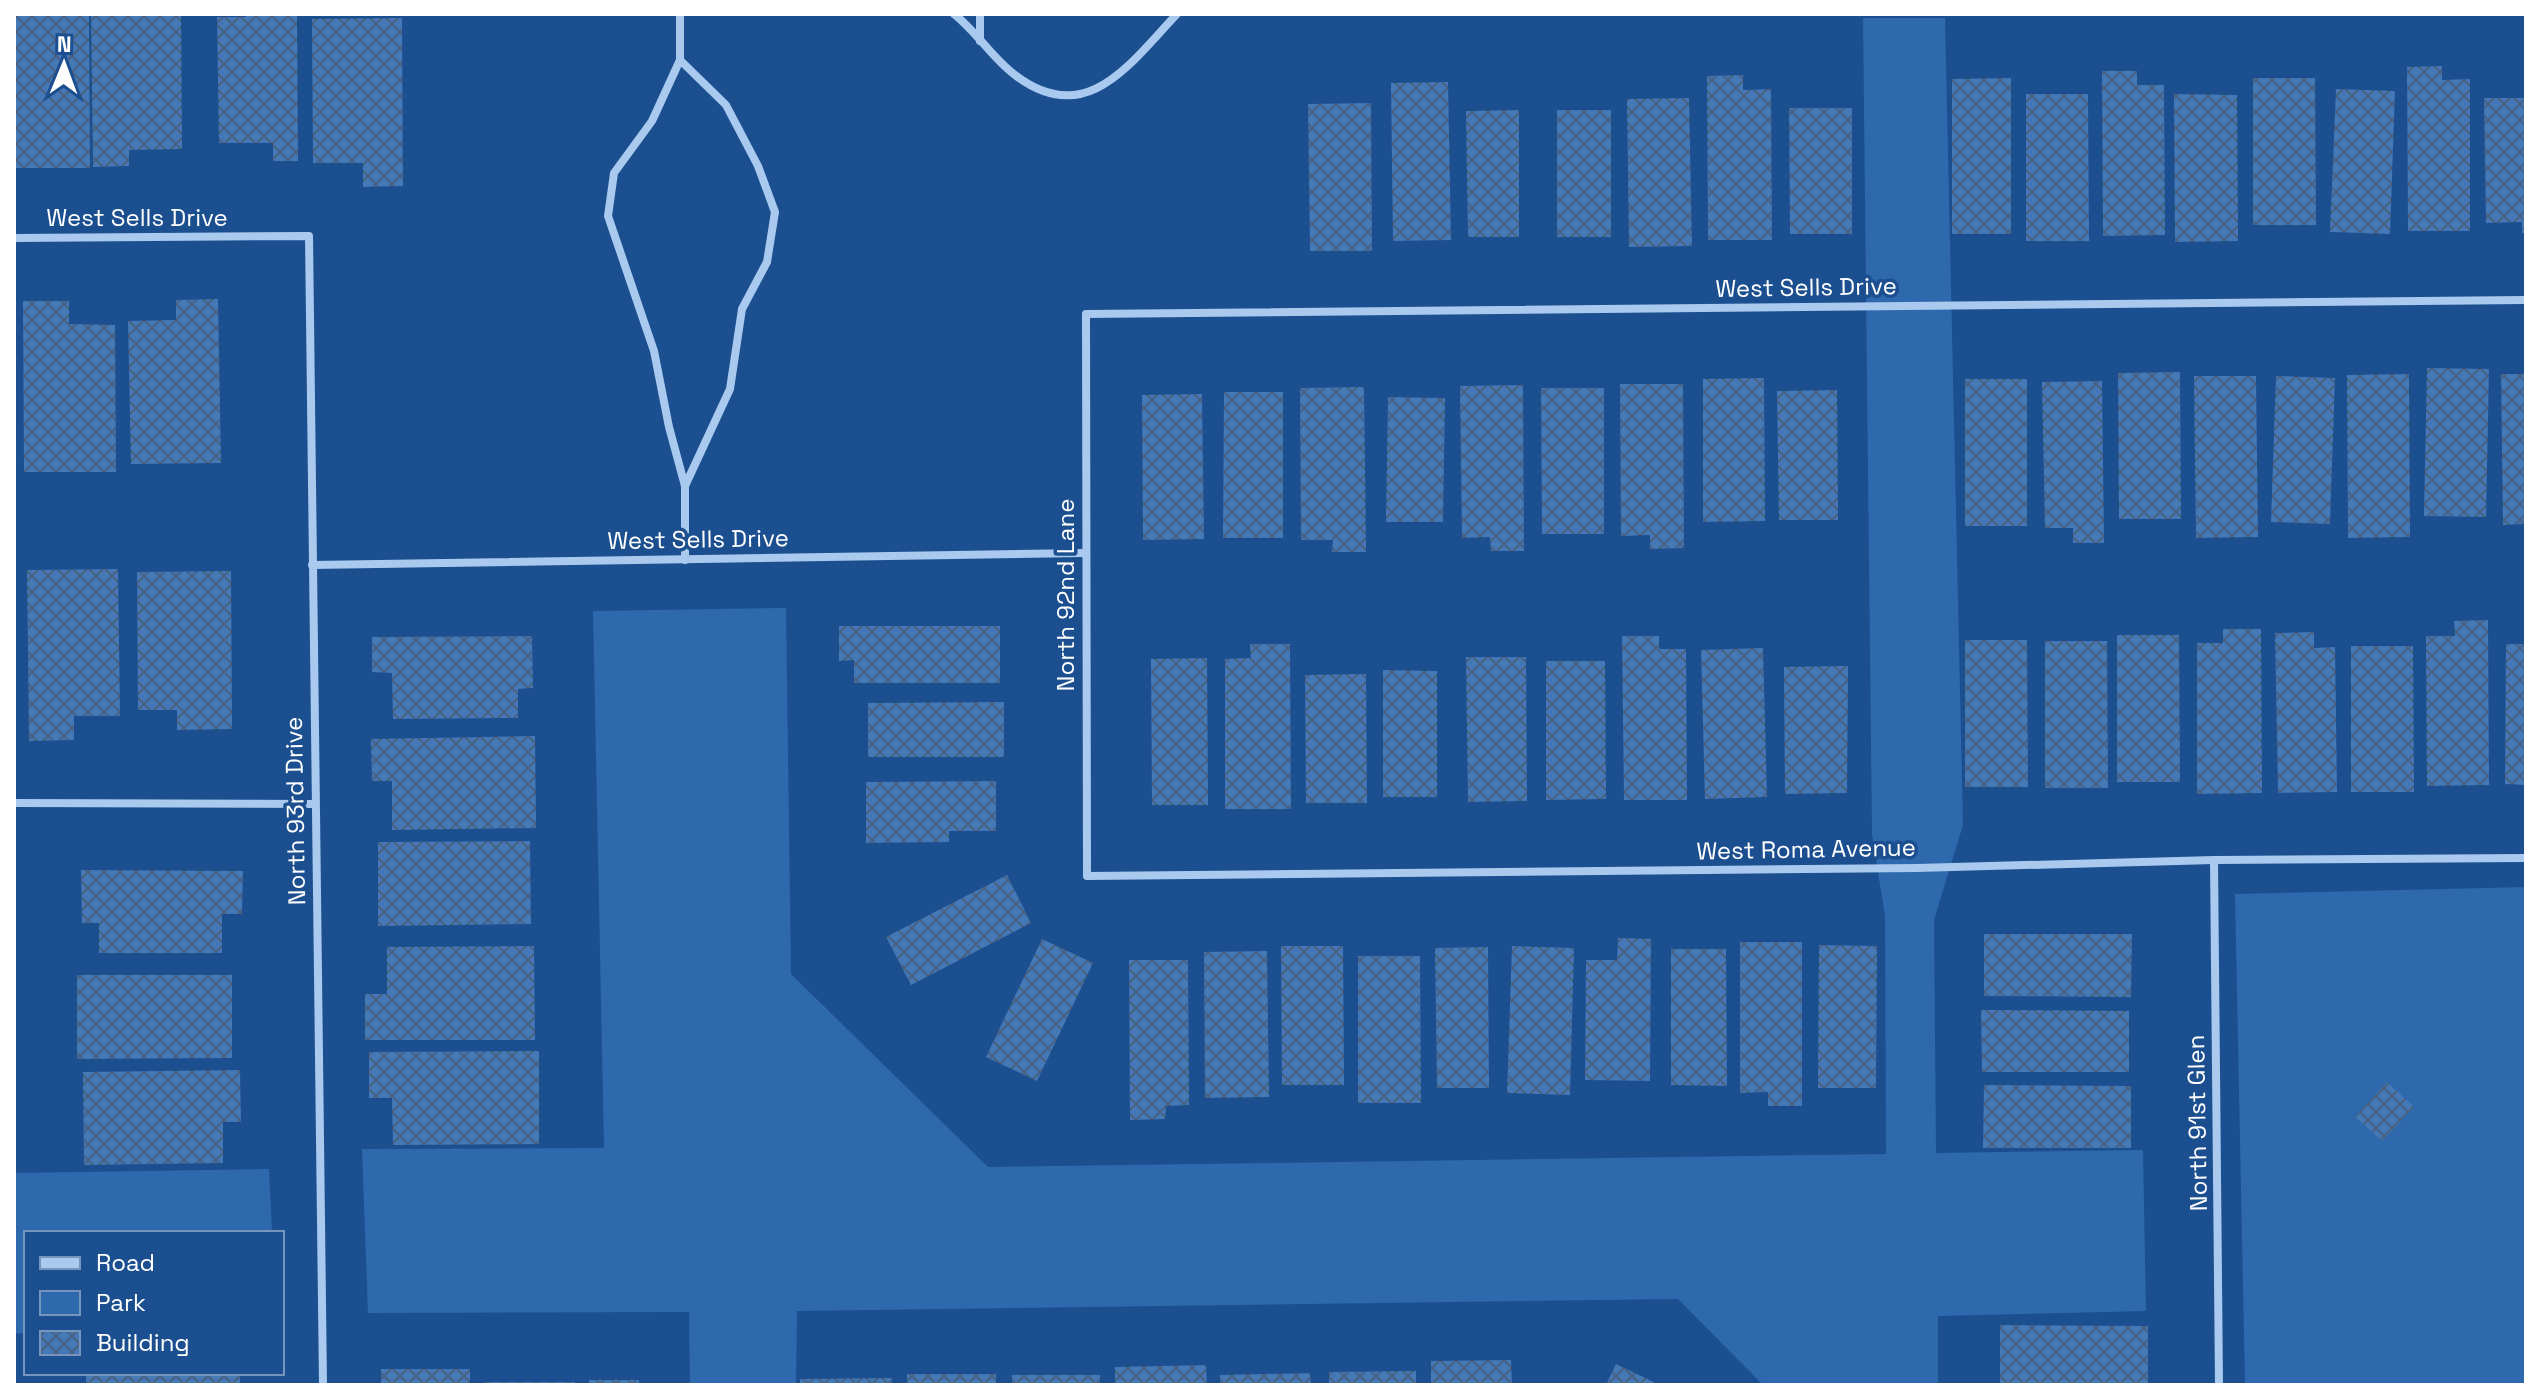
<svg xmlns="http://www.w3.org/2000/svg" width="2540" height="1399" font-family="'Space Grotesk',sans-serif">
<defs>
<pattern id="building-cross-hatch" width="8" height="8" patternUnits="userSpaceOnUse" patternTransform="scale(2)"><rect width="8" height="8" fill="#4478b7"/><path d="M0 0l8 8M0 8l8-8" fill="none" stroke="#486282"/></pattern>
</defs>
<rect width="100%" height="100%" fill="#1b4f8f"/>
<!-- green -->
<g fill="#2e69ad">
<polygon points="1863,18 1945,18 1963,825 1934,920 1936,1153 2143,1150 2146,1311 1938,1316 1938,1385 1763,1385 1678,1299 797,1311 796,1385 690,1385 689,1312 368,1313 362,1149 604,1148 593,611 786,608 791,974 988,1167 1886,1154 1885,916 1872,834"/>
<polygon points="2526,887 2526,1385 2245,1385 2235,894"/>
<polygon points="269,1169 272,1233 26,1233 26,1333 14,1334 14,1173"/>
</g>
<!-- building -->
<g fill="url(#building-cross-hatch)">
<polygon points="14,14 89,14 90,168 14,168"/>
<polygon points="91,14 181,14 182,149 129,150 129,166 93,167"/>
<polygon points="246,14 297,14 298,161 273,161 273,143 219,143 217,17 246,17"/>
<polygon points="402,18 403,186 363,187 363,163 313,163 312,19"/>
<polygon points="2442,66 2442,80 2470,79 2470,231 2408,231 2407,67"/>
<polygon points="2102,71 2137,71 2137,85 2164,85 2165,235 2103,236"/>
<polygon points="1743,75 1743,90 1771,89 1772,240 1708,240 1707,76"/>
<polygon points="2011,78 2011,234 1952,234 1952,79"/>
<polygon points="2253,78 2315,78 2316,225 2253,225"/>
<polygon points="1448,82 1451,240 1393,241 1391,83"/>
<polygon points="2336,89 2395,91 2390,234 2330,232"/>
<polygon points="2026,94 2088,94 2089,241 2026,241"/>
<polygon points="2174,94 2237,95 2238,241 2175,242"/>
<polygon points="1689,98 1692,246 1629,247 1627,99"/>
<polygon points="2484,98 2526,98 2526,233 2522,233 2522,222 2486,223"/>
<polygon points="1371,103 1372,251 1310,251 1308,104"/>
<polygon points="1789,108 1852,108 1852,234 1790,234"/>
<polygon points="1519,110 1519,237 1468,237 1466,111"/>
<rect x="1557" y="110" width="54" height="127"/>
<polygon points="218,299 221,463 131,464 128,321 176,320 176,300"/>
<polygon points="23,301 69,301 69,324 115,325 116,472 24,472"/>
<polygon points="2427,368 2489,369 2486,517 2424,516"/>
<polygon points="2180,372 2181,519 2119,519 2118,373"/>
<polygon points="2409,374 2410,537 2348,538 2347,375"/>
<polygon points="2501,374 2526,374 2526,524 2503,525"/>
<polygon points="2194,376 2256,376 2258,537 2196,538"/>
<polygon points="2276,376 2335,378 2330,524 2271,522"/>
<polygon points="1764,378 1765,521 1703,522 1703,379"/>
<rect x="1965" y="379" width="62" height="147"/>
<polygon points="2102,381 2104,543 2073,543 2073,528 2045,528 2042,382"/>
<polygon points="1620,384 1683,384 1684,548 1650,549 1650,535 1621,536"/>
<polygon points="1523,385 1524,551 1491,551 1490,537 1462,538 1460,386"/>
<polygon points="1364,387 1366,552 1332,552 1333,540 1301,540 1300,388"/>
<polygon points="1541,388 1604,388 1604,534 1542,534"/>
<polygon points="1837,390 1838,520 1779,520 1777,391"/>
<polygon points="1224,392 1283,392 1283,538 1223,538"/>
<polygon points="1202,394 1204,539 1143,540 1142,395"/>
<polygon points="1388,397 1445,398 1443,522 1386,522"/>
<polygon points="118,569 120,716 74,716 74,740 29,741 27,570"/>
<polygon points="231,571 232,729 177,730 177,710 138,710 137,572"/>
<polygon points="2488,620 2489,785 2427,786 2426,636 2455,636 2454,621"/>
<polygon points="839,626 1000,626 1000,683 854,683 854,660 839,661"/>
<polygon points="2223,629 2261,629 2262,793 2197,794 2197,643 2223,643"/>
<polygon points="2314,632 2314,648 2335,647 2337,792 2278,793 2275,633"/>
<polygon points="2117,635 2179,635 2180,782 2117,782"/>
<polygon points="532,636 533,688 518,689 518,718 393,719 392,673 372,672 372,637"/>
<polygon points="1622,636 1659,636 1659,649 1686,649 1687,800 1624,800"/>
<polygon points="1965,640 2027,640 2028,787 1965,787"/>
<polygon points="2045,641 2107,641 2108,788 2045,788"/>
<polygon points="1250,644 1290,644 1291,809 1225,809 1225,659 1251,658"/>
<polygon points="2506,644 2526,644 2526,785 2505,784"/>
<polygon points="2351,646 2413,646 2414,792 2351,792"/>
<polygon points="1763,648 1767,797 1705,799 1701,650"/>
<polygon points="1466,657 1526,657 1527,801 1468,802"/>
<polygon points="1207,658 1208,805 1152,805 1151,659"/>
<polygon points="1546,661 1605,661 1606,799 1546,800"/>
<polygon points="1848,666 1847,793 1785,794 1784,667"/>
<polygon points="1383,670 1437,671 1437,797 1383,797"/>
<polygon points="1366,674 1367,803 1306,803 1305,675"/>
<polygon points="1004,702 1004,757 868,757 868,703"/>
<polygon points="535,736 536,828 392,830 392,781 372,781 371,739"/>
<polygon points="996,781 996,831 949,831 949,842 866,843 866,782"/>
<polygon points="530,841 531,924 378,926 378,842"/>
<polygon points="81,870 243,871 242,914 222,914 222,953 99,953 99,923 82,923"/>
<polygon points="1007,875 1031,923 911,985 886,937"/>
<polygon points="1984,934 2132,934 2131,997 1984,996"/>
<polygon points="1618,938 1651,939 1650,1081 1585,1080 1586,960 1617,960"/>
<polygon points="1042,939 1093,963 1037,1081 986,1057"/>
<polygon points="1740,942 1802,942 1802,1106 1768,1106 1768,1092 1740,1093"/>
<polygon points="1819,945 1877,946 1876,1088 1818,1088"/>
<polygon points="534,946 535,1040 365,1040 365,994 387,994 387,947"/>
<polygon points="1281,946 1343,946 1344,1085 1282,1085"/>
<polygon points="1512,946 1574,948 1570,1095 1507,1093"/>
<polygon points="1488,947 1489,1088 1437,1088 1435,948"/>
<polygon points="1671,949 1726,949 1727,1086 1671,1085"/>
<polygon points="1267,951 1269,1097 1205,1098 1204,952"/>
<polygon points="1358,956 1420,956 1421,1103 1358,1103"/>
<polygon points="1129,960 1188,960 1189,1105 1166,1106 1165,1119 1130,1120"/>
<polygon points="77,975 232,975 232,1058 77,1059"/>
<polygon points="1981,1010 2129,1011 2129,1072 1982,1072"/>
<polygon points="539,1051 539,1144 393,1145 392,1098 369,1098 369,1052"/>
<polygon points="240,1070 241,1122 223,1122 223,1163 84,1165 83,1072"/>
<polygon points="2387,1082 2414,1107 2382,1141 2355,1117"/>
<polygon points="1984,1085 2131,1086 2131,1148 1983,1148"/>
<polygon points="2000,1325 2148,1326 2148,1385 2000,1385"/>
<polygon points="1511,1360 1512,1385 1431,1385 1431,1361"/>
<polygon points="1616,1364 1660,1385 1606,1385"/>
<polygon points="1206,1365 1207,1385 1115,1385 1115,1367"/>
<rect x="381" y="1369" width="89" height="16"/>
<polygon points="1416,1371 1416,1385 1329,1385 1329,1372"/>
<rect x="86" y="1373" width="154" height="12"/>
<polygon points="1310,1373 1311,1385 1220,1385 1220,1375"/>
<rect x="907" y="1374" width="89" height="11"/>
<rect x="1012" y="1375" width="88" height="10"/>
<polygon points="892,1378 892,1385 800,1385 800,1379"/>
<rect x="589" y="1380" width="50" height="5"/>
<rect x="485" y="1382" width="90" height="3"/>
</g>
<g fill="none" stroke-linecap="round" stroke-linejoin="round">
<!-- minor -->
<g stroke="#a9c9ee" stroke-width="8">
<polyline points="680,14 680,60 652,121 614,173 608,216 654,351 669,427 685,486 685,560"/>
<path d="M 954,14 C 977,32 992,58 1015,75 C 1087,130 1131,62 1177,14"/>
<polyline points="980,41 980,14"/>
<polyline points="680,60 726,105 758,166 775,212 767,262 742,309 730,389 685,486"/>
<polyline points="14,238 309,236 323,1385"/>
<polyline points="2526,300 1086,314 1087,876 1917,868 2214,860 2526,858"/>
<polyline points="312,565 1084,553"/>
<polyline points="14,803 314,804"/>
<polyline points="2214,860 2219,1385"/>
</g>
</g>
<g text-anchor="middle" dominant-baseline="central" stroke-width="7" stroke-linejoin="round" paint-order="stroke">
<!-- street labels -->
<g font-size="24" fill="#fff" stroke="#1b4f8f">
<text x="137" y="217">West Sells Drive</text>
<text transform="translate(1806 287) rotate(-1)">West Sells Drive</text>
<text transform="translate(698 539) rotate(-1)">West Sells Drive</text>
<text transform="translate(1065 595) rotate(-90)">North 92nd Lane</text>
<text transform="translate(295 811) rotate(-91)">North 93rd Drive</text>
<text transform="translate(1806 849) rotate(-1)">West Roma Avenue</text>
<text transform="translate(2197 1123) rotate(-91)">North 91st Glen</text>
</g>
</g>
<!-- border -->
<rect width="2540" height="1399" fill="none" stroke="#ffffff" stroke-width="32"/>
<!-- legend -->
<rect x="24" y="1231" width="260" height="144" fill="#1b4f8f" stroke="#7695bc" stroke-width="2"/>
<rect x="40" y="1257" width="40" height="12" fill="#a9c9ee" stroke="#7695bc" stroke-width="2"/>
<text x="96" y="1271" font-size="24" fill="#ffffff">Road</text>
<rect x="40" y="1291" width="40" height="24" fill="#2e69ad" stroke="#7695bc" stroke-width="2"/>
<text x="96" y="1311" font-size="24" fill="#ffffff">Park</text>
<rect x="40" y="1331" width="40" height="24" fill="url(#building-cross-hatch)" stroke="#7695bc" stroke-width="2"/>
<text x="96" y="1351" font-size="24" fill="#ffffff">Building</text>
<!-- north arrow -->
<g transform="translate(64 64) rotate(1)" stroke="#1b4f8f" stroke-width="6" paint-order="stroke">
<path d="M0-6L14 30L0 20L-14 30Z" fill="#ffffff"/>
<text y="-12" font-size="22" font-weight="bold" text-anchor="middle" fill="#ffffff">N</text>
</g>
</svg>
